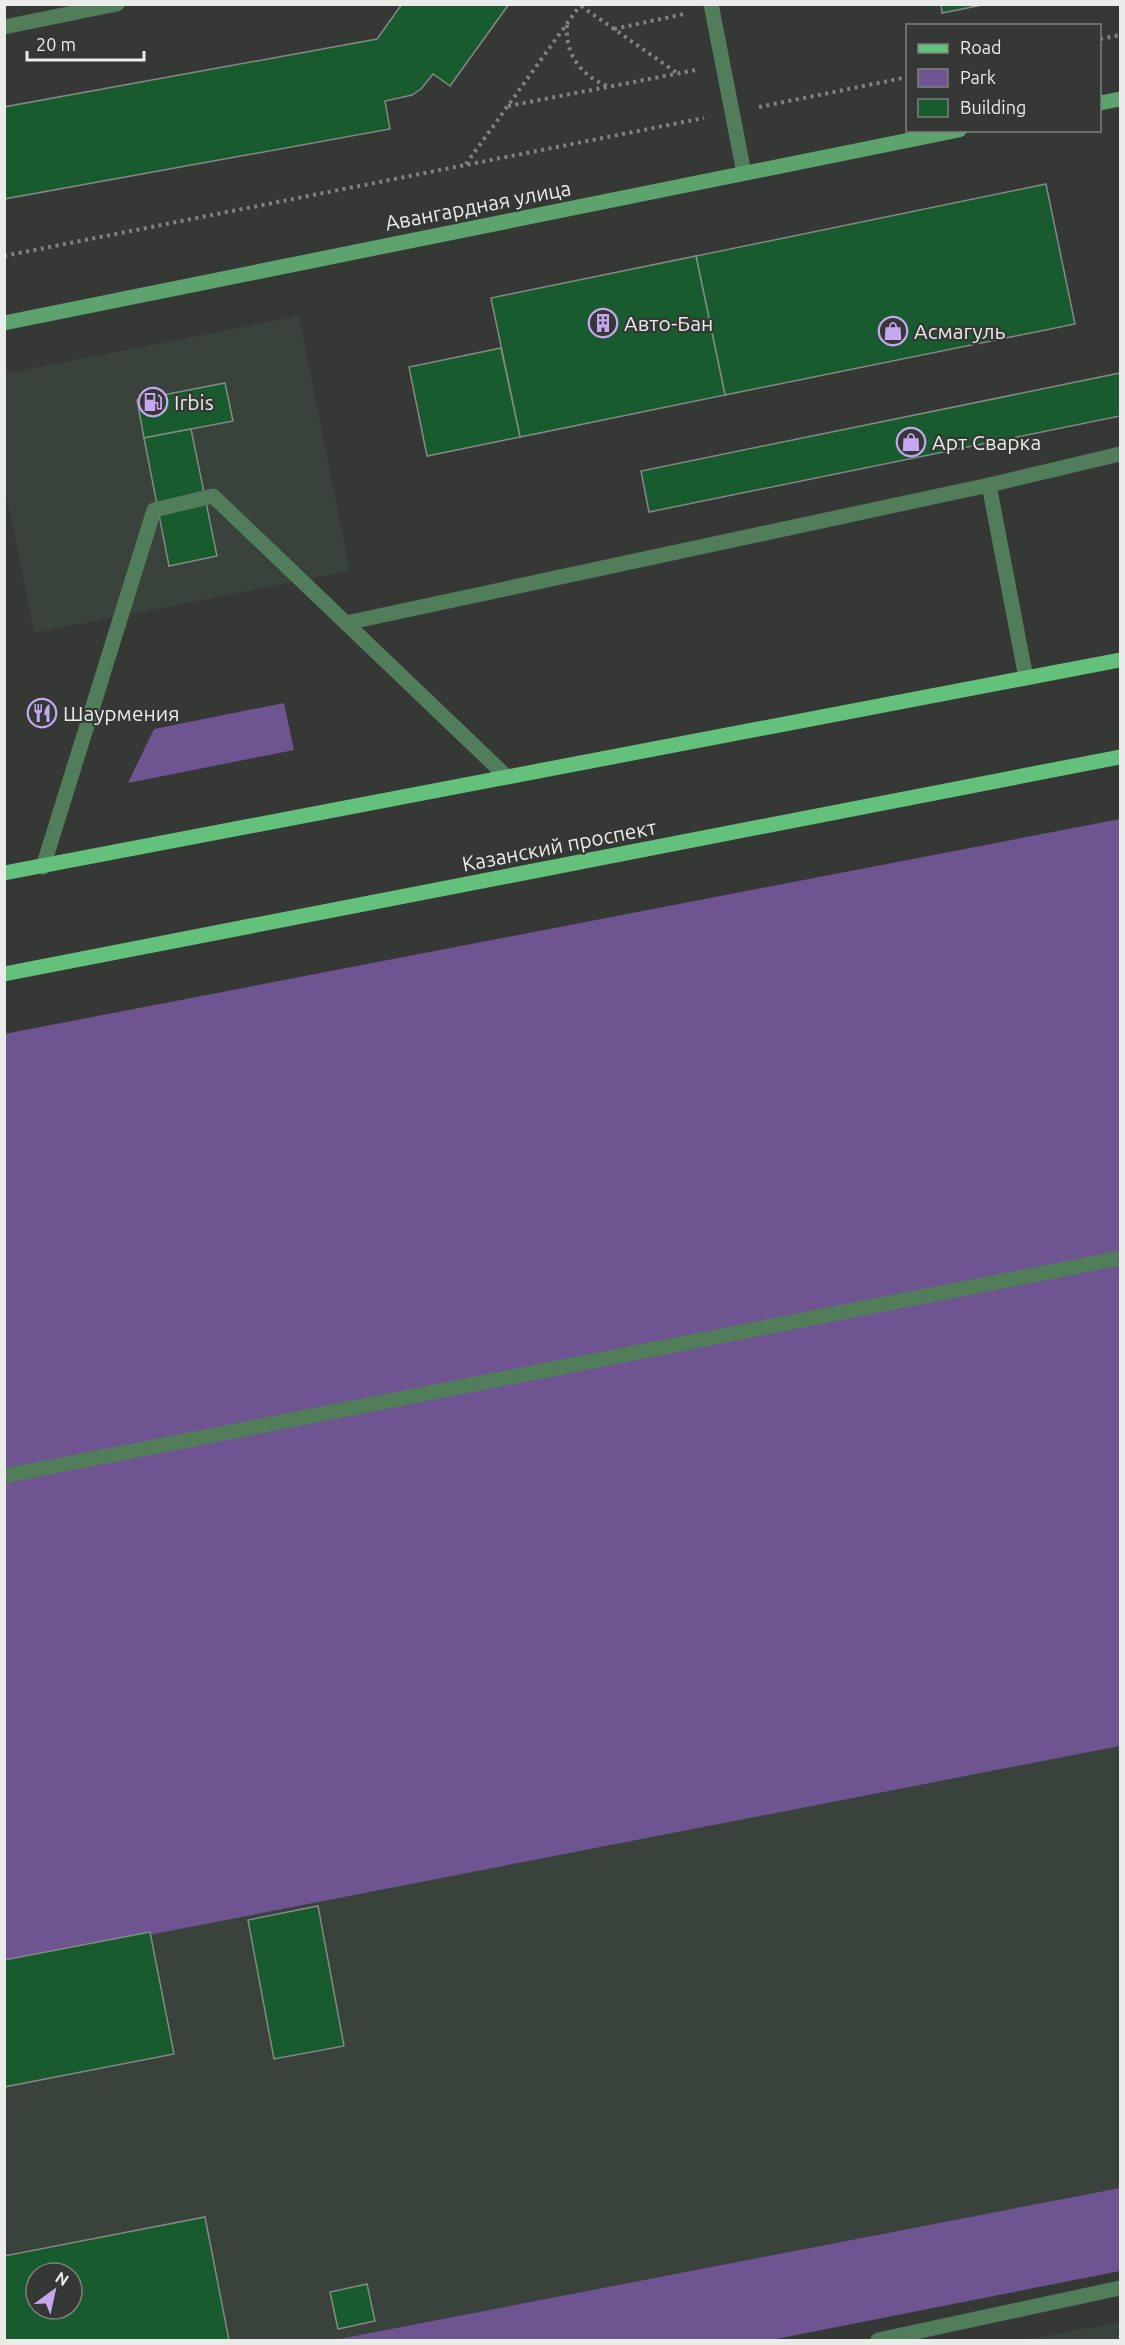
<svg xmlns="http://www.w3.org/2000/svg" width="1125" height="2345" font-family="Ubuntu,sans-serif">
<rect width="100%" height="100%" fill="#353835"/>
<!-- built -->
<g fill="#3a433b" fill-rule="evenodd">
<polygon points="299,316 350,571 34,633 5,489 4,374"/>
<path d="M 1120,1746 L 1120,2188 L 334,2340 L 5,2340 L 5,1963 ZM 36,2273 L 72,2273 L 72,2309 L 36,2309 Z"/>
<polygon points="1120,2322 1120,2340 1022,2340"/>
</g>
<!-- green -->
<g fill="#6e5491">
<polygon points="284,703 294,750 128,783 154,729"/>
<polygon points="1120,819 1120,1746 5,1963 4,1034"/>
<polygon points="1120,2188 1120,2271 771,2340 334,2340"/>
</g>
<!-- building -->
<g fill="#185b2e" stroke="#858985" stroke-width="1.5" fill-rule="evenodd">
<polygon points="402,4 509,4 450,86 433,74 421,89 412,95 385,101 390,129 4,199 4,107 377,39"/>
<polygon points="941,4 987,4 942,13"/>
<polygon points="1046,184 1075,324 725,395 696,256"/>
<polygon points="696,256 725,395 520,437 491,298"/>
<polygon points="501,348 520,437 427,456 409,367"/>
<polygon points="1120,373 1120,416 649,512 641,471"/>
<polygon points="225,383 233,421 144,438 137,400"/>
<polygon points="191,429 217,556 169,566 144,438"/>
<polygon points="318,1906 344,2046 274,2059 248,1920"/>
<polygon points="150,1932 174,2054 4,2087 4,1960"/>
<path d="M 205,2217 L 229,2340 L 4,2340 L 4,2256 ZM 36,2273 L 72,2273 L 72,2309 L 36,2309 Z"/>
<polygon points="367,2284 375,2321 338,2329 330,2292"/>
</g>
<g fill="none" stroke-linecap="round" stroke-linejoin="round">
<!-- path -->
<g stroke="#808380" stroke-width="4" stroke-dasharray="3 4.5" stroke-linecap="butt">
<polyline points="581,6 677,73"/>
<path d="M 567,25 C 565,55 581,75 607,86"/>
<polyline points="614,29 684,14"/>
<polyline points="1100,39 1120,35"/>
<polyline points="508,106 696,70"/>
<polyline points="759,107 908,77"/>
<polyline points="466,164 581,4"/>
<polyline points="4,256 704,118"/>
</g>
<!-- lane -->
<g stroke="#527d5b" stroke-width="15">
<polyline points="711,4 744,173"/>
<polyline points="4,27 117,4"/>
<polyline points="989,485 1026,678"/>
<polyline points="346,623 989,485 1120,454"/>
<polyline points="43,867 154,510 213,496 507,777"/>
<polyline points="4,1476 1120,1258"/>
</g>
<!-- street -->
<polyline stroke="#527d5b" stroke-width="15" points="878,2340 1120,2288"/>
<!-- secondary -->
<g stroke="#5ca36e" stroke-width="15">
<polyline points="1100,103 1120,99"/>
<polyline points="4,323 959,130"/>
</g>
<!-- primary -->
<g stroke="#63c17c" stroke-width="15">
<polyline points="4,873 1120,660"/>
<polyline points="4,974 1120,757"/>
</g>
</g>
<!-- icons -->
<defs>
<g id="building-ring" transform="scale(1.5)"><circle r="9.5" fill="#353835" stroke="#c5a7f1" stroke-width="1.5"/><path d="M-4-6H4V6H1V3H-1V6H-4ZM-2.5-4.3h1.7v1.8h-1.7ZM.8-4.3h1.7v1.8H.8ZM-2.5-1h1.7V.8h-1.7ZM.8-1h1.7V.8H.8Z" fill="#c5a7f1"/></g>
<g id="shop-ring" transform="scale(1.5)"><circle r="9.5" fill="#353835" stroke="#c5a7f1" stroke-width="1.5"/><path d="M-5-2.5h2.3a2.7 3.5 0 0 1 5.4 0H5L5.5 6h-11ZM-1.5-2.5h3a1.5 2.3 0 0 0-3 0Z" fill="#c5a7f1"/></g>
<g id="fuel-ring" transform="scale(1.5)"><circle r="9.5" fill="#353835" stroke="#c5a7f1" stroke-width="1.5"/><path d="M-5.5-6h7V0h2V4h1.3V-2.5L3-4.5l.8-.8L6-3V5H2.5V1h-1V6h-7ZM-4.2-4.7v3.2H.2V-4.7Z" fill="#c5a7f1"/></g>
<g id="restaurant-ring" transform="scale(1.5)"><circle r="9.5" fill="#353835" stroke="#c5a7f1" stroke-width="1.5"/><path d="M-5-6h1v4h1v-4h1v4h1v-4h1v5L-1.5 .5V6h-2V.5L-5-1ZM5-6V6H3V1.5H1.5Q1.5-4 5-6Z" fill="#c5a7f1"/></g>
</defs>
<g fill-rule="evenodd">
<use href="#building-ring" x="603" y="323"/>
<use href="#shop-ring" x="893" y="331"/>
<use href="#fuel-ring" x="153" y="402"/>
<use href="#shop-ring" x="911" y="442"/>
<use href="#restaurant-ring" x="42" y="713"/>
</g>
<g text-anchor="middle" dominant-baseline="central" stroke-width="4.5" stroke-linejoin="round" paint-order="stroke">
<!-- street labels -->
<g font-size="21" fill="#eaecea" stroke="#353835">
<text transform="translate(478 205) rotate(-11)">Авангардная улица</text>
<text transform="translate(559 845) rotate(-11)">Казанский проспект</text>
</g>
<!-- poi labels -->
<g font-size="21" fill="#eaecea" stroke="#353835" text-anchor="start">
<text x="624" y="323">Авто-Бан</text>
<text x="914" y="331">Асмагуль</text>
<text x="174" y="402">Irbis</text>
<text x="932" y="442">Арт Сварка</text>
<text x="63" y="713">Шаурмения</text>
</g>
</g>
<!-- border -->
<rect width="1125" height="2345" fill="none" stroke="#eaecea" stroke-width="12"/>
<!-- legend -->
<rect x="906" y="24" width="195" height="108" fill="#353835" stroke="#7d807d" stroke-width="1.5"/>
<rect x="918" y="44" width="30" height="9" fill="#63c17c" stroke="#7d807d" stroke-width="1.5"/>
<text x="960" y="54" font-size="18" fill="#eaecea">Road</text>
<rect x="918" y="69" width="30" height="18" fill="#6e5491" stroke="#7d807d" stroke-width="1.5"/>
<text x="960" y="84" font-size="18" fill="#eaecea">Park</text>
<rect x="918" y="99" width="30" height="18" fill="#185b2e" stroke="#7d807d" stroke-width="1.5"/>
<text x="960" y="114" font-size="18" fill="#eaecea">Building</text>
<!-- north arrow -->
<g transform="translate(54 2291) rotate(33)"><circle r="28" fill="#353835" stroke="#7d807d" stroke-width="1.5"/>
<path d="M0-4.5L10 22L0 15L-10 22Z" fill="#c5a7f1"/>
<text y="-9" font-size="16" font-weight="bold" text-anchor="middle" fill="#eaecea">N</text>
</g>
<!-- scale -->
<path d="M27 51v9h117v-9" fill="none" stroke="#eaecea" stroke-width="3"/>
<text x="36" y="51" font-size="18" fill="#eaecea" stroke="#353835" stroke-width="4.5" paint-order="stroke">20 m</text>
</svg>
